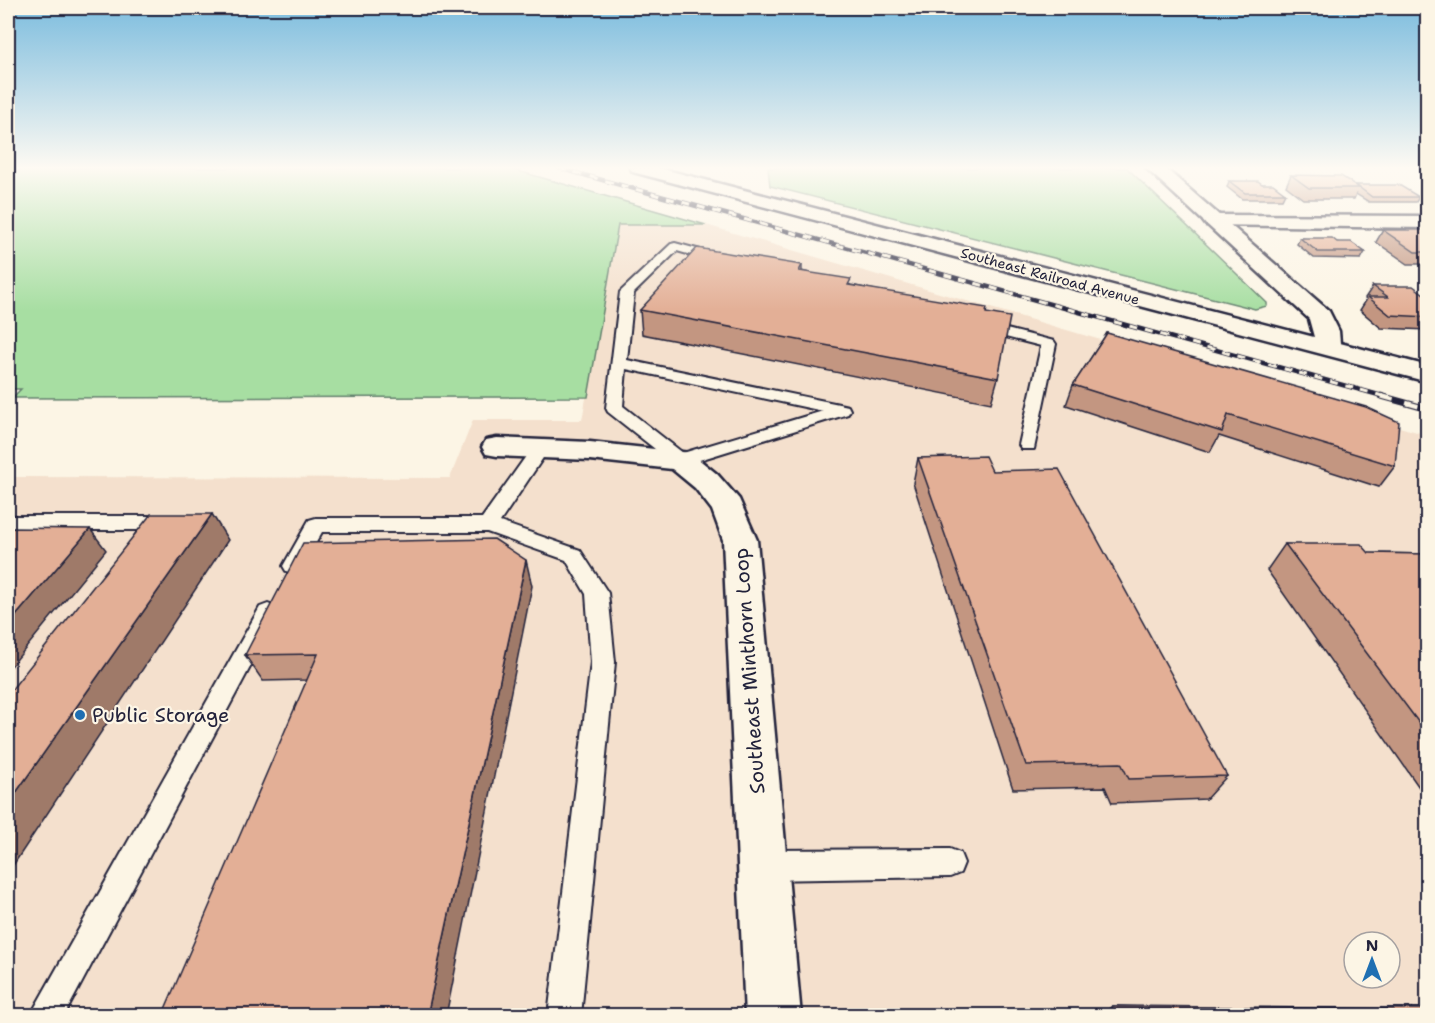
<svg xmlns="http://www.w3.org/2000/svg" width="1435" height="1023" font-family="'Shantell Sans',sans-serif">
<rect width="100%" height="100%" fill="#fcf5e5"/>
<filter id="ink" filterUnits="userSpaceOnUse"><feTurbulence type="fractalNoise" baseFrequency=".0167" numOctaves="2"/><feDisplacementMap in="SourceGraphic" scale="12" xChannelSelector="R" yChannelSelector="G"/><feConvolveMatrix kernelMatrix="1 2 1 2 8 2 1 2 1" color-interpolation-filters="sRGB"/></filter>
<g filter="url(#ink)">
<!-- built -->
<path fill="#f4e0cd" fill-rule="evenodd" d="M 618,225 L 706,225 L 1427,435 L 1427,1015 L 8,1016 L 8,477 L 450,478 L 473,420 L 582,420 ZM 1354,942 L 1390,942 L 1390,978 L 1354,978 Z"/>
<!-- green -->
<g fill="#a7dea2" stroke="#64806e" stroke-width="1.5">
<polygon points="24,168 508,168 706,225 618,225 588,397 12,398 21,389 8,389 8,177"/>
<polygon points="768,168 1127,168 1267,303 1267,306 1255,309 770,186"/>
</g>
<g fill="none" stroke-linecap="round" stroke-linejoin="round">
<!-- lane casing -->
<g stroke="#22223b" stroke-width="4">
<g id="lane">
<path d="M 675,243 L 723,256 L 725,259 L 719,263 L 677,251 L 634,293 L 627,360 L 839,404 L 848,406 L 850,410 L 848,414 L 680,466 L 674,464 L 608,412 L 606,408 L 620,292 L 671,244 ZM 626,369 L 823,411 L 683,453 L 623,406 Z"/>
<polygon points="983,323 1054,341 1056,344 1034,449 1022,449 1019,445 1041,346 978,330 976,327"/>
<polygon points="540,443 546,445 549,449 500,522 580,550 608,593 615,662 581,1016 548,1016 591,662 586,594 566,560 487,532 322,532 300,571 293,574 286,571 283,566 309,520 316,518 482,518 534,445"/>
<path d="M 8,516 L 155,516 L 162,518 L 165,523 C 158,535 152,545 138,541 L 135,536 L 139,530 L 8,530 Z"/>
<polygon points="268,604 276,607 279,613 64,1016 30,1016 260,607"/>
<polygon points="950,849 960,853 964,863 960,873 950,877 763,880 753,875 748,865 753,855 763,850"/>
</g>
</g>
<!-- street casing -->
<g stroke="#22223b" stroke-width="5">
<g id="street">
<polygon points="1213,215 1428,216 1428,228 1206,225 1203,221 1206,217"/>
<polygon points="497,438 590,442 691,453 717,474 739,499 757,540 801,1016 745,1016 723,540 712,510 695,488 672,469 590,460 497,456 486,454 482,447 486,440"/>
</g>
</g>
<!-- secondary casing -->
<g stroke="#22223b" stroke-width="5">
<polygon id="secondary" points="630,168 659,168 1314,337 1309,319 1146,168 1165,168 1329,311 1339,331 1340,343 1428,366 1428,382 633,172"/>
</g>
<!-- lane -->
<use href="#lane" fill="#fcf5e5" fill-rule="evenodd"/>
<!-- street -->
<use href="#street" fill="#fcf5e5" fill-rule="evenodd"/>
<!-- secondary -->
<use href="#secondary" fill="#fcf5e5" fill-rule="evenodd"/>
<!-- rail-far1 casing -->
<g stroke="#22223b" stroke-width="4.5">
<polyline id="rail-far1" points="559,168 1386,397"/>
</g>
<!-- rail casing -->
<g stroke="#22223b" stroke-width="7">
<polyline id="rail" points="1381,396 1428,409"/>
</g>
<!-- rail-far1 -->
<use href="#rail-far1" stroke="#fcf5e5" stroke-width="3" stroke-dasharray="8" stroke-linecap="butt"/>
<!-- rail -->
<use href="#rail" stroke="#fcf5e5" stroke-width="4.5" stroke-dasharray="13" stroke-linecap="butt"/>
</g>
<!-- wall -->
<g fill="#c39681" stroke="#22223b" stroke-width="1.5">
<polygon points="1291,175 1356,185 1419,197 1416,202 1369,202 1356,194 1354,199 1303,199 1286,186"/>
<polygon points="1229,181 1262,184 1285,193 1282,199 1242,199 1227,187"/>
<polygon points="1383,230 1428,230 1428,264 1408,264 1376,242"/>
<polygon points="1300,238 1337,242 1365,252 1361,259 1314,258 1297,244"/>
<polygon points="802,265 802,271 851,285 986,313 998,378 991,403 642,334 640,310"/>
<polygon points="1373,286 1428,297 1428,330 1381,328 1360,310 1367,299 1365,298"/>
<polygon points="1107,333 1395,466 1379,487 1219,436 1210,452 1066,405 1073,385"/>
<polygon points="918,458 992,471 1227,776 1206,799 1112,803 1105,787 1013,789 913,483"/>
<polygon points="1285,544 1369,553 1428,554 1428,800 1267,570"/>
<polygon points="532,586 307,680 263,681 245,655"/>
<polygon points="1112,1006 1428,1016 1101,1016"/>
</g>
<!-- shaded-wall -->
<g fill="#9f7a69" stroke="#22223b" stroke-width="1.5">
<polygon points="212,514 228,540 8,873 8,804"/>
<polygon points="90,529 106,550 8,670 8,625"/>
<polygon points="526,560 532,586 446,1016 427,1016"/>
</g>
<!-- building -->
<g fill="#e3af96" stroke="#22223b" stroke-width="1.5">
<polygon points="1291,175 1341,176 1360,188 1309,188"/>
<polygon points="1229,181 1258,181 1262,184 1273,184 1285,193 1245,193"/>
<polygon points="1356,185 1399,185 1419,197 1372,197"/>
<polygon points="1383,230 1428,230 1428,252 1415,252"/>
<polygon points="1300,238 1332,238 1337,242 1351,242 1365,252 1318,252"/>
<polygon points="697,248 802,265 799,271 851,279 848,285 987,308 986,313 1010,317 998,378 640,310"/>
<polygon points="1373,286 1413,286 1428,297 1428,317 1390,315 1368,297 1388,297"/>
<polygon points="1107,333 1366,407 1399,422 1395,466 1228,415 1222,432 1073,385"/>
<polygon points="985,456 992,471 1059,469 1227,776 1129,779 1121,763 1026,765 918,458"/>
<polygon points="151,514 212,514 8,804 8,694"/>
<polygon points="8,528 90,529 8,625"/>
<polygon points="494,539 526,560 427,1016 162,1016 318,654 245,655 303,543"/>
<polygon points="1285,544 1361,544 1369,553 1428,554 1428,735"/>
<polygon points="1112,1006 1428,1009 1428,1016 1114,1016"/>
</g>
</g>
<!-- sky -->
<linearGradient id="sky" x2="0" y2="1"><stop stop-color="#7bbcde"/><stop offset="0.54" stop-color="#fefaf3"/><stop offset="1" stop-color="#fefaf3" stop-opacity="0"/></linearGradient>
<rect width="1435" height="311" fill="url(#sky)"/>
<!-- markers -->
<circle fill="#1f6fb2" stroke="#fcf5e5" stroke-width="2" cx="80" cy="715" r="6"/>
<g text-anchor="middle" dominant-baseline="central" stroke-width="4.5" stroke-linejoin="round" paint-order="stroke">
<!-- far-street labels -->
<g font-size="14" fill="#22223b" stroke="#fcf5e5">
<text transform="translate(1050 276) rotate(15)">Southeast Railroad Avenue</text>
</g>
<!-- near-street labels -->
<g font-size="20" fill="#22223b" stroke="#fcf5e5">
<text transform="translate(749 671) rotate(-94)">Southeast Minthorn Loop</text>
</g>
<!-- near-poi labels -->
<g font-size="20" fill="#22223b" stroke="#fcf5e5" text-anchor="start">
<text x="92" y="715">Public Storage</text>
</g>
</g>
<!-- margin -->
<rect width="1435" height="1023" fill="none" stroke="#fcf5e5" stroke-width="30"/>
<rect x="15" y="15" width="1405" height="993" fill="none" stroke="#22223b" stroke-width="2" filter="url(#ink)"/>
<!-- north arrow -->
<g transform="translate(1372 960)"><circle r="28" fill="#fcf5e5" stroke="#a5a1a1" stroke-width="1.5"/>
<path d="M0-4.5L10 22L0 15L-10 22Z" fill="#1f6fb2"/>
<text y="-9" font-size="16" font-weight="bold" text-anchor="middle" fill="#22223b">N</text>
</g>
</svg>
